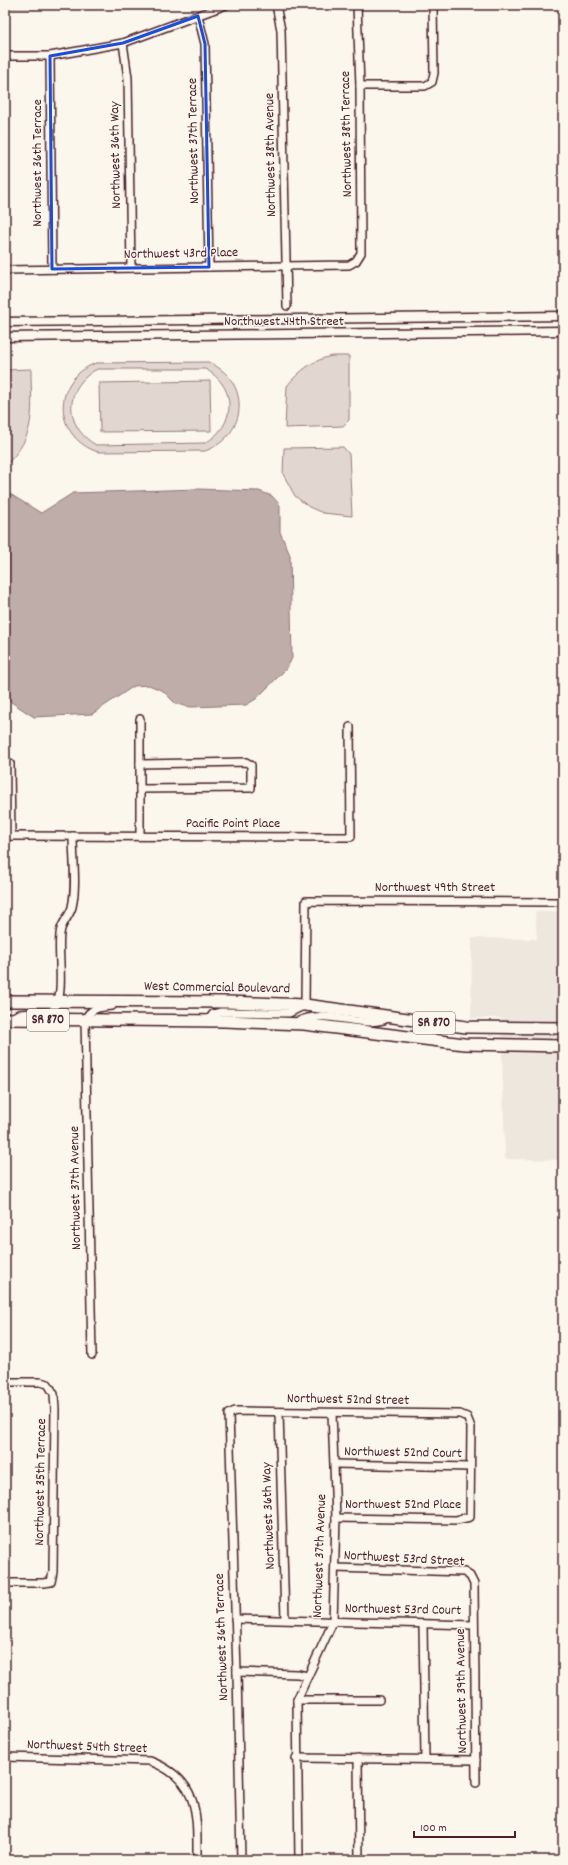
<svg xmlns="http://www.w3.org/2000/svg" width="568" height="1865" font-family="Dekko,sans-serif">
<rect width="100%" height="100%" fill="#fbf7ec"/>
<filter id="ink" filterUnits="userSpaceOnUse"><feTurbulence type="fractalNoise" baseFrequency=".025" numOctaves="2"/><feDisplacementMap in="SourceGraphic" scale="8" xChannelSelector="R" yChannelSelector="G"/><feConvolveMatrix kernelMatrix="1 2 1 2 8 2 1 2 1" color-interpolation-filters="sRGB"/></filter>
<g filter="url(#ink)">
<!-- built -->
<polygon fill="#eee7de" points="563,911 563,1160 505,1159 501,1018 471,1018 472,938 537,939 535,912"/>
<!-- green -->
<g fill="#e2d7d0" stroke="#967b7e" fill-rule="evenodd">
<path d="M 332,356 L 349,356 L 349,420 L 343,426 L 285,428 L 287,386 C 299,371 313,360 332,356 Z"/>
<path d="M 208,362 C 251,380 249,435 205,451 L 98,452 C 53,437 51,380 96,363 ZM 97,369 L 205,369 C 237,386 237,425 205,443 L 96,445 C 63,426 64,387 97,369 Z"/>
<path d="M 31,369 C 31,411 38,434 5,466 L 5,370 Z"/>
<polygon points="210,381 211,431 100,432 99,383"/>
<polygon points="343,447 349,454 352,516 323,513 309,507 295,496 283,474 284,448"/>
</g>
<!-- water -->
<polygon fill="#bfadaa" stroke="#907477" points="198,489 259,491 272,496 280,505 280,532 290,555 292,658 287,668 256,699 246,705 191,707 176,704 163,691 149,685 134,686 92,714 34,717 5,698 5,494 10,494 41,513 73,493"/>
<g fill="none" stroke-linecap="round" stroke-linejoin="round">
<!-- canal -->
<polyline stroke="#bfadaa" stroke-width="7" points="5,5 37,5"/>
<!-- minor casing -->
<g stroke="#4a1f2b" stroke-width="10">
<g id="minor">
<polyline points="276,5 281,30 287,306"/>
<polyline points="198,16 205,44 209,267"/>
<polyline points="123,43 128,78 131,268"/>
<polyline points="5,56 50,56 123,43 226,5"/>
<polyline points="50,56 52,269"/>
<polyline points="360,86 425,86 432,82 434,73 433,5"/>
<polyline points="5,270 349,265 356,261 361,253 360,86 357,5"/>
<polyline points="140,719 140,836"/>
<polyline points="5,762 10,764 11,836"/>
<polyline points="140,764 246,762 251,765 251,788 140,789"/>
<polyline points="5,836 351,837 350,727"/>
<path d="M 13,1017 L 19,1014 L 50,1012 C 69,1001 55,948 61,929 C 63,922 70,915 72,907 C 77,885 73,859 73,836"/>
<polyline points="208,1021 213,1014 221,1012 289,1013 305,1005 306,901 563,902"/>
<path d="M 297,1022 C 325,1007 355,1028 384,1020 L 385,1016"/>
<path d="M 92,1355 L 85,1020 C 89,1008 101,1007 112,1006"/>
<polyline points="5,1382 40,1382 48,1384 54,1394 55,1409 53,1572 51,1582 43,1583 5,1583"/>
<polyline points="279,1412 285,1619"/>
<polyline points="335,1464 470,1467"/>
<polyline points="335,1568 464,1572 470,1576 474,1584 476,1783"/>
<polyline points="235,1619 474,1625"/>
<polyline points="423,1624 425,1759"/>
<polyline points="237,1672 298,1674 307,1676"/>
<polyline points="297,1700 379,1700"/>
<path d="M 5,1757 L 150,1761 C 200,1780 197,1814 197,1860"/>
<polyline points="296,1758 476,1760"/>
<polyline points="358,1758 359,1860"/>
<polyline points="241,1860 237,1672 229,1414 235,1411 460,1414 467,1417 471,1427 470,1517 456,1520 336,1518"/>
<polyline points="299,1860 297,1700 333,1622 336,1518 332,1413"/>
</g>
</g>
<!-- tertiary casing -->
<g stroke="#4a1f2b" stroke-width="11">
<g id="tertiary">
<polyline points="5,322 563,316"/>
<polyline points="5,337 563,331"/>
</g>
</g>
<!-- trunk casing -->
<g stroke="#4a1f2b" stroke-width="14">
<g id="trunk">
<polyline points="5,1001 227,1002 305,1005 466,1027 563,1028"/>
<polyline points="5,1019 224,1021 304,1024 464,1044 563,1046"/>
</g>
</g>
<!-- minor -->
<use href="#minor" stroke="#fbf7ec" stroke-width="7"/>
<!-- tertiary -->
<use href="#tertiary" stroke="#fbf7ec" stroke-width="8"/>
<!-- trunk -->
<use href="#trunk" stroke="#fbf7ec" stroke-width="11"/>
</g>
</g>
<!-- marked area -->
<path fill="none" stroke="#1d4ed8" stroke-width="3" stroke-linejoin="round" d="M 198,16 L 205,44 L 209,267 L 52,269 L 50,56 L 123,43 Z"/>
<g text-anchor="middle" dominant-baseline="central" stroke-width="3" stroke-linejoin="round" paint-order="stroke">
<!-- shield labels -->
<g fill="#fbf7ec" stroke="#7f6065" stroke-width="1">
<rect x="27" y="1009" width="42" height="22" rx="3"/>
<rect x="413" y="1012" width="42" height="22" rx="3"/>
</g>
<g font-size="13" font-weight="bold" fill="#4a1f2b">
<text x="48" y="1020">SR 870</text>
<text x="434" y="1023">SR 870</text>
</g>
<!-- street labels -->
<g font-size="14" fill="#4a1f2b" stroke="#fbf7ec">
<text transform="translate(347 134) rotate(-91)">Northwest 38th Terrace</text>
<text transform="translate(194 141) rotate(-91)">Northwest 37th Terrace</text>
<text transform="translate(116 155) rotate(-91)">Northwest 36th Way</text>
<text transform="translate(271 155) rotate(-91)">Northwest 38th Avenue</text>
<text transform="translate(38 163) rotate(-90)">Northwest 36th Terrace</text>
<text transform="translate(181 254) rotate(-1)">Northwest 43rd Place</text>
<text x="284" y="322">Northwest 44th Street</text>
<text x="233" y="824">Pacific Point Place</text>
<text x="435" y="888">Northwest 49th Street</text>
<text transform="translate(217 988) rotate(1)">West Commercial Boulevard</text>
<text transform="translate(76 1188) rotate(-91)">Northwest 37th Avenue</text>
<text transform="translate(348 1400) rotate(1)">Northwest 52nd Street</text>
<text transform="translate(403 1453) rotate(1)">Northwest 52nd Court</text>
<text transform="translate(41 1482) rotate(-89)">Northwest 35th Terrace</text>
<text x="403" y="1505">Northwest 52nd Place</text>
<text transform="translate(269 1516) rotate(-92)">Northwest 36th Way</text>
<text transform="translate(320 1556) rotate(-88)">Northwest 37th Avenue</text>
<text transform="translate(404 1559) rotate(3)">Northwest 53rd Street</text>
<text transform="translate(403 1610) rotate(1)">Northwest 53rd Court</text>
<text transform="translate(222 1637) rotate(-92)">Northwest 36th Terrace</text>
<text transform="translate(462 1691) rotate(-91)">Northwest 39th Avenue</text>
<text transform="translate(87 1747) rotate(2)">Northwest 54th Street</text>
</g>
</g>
<!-- margin -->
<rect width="568" height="1865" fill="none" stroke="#fbf7ec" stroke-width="20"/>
<rect x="10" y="10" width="548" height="1845" fill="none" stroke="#4a1f2b" stroke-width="1.5" filter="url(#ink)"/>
<!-- scale -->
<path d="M414 1831v6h101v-6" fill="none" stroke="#4a1f2b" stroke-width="2"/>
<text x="420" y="1831" font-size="12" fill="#4a1f2b" stroke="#fbf7ec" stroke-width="3" paint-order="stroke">100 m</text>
</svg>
